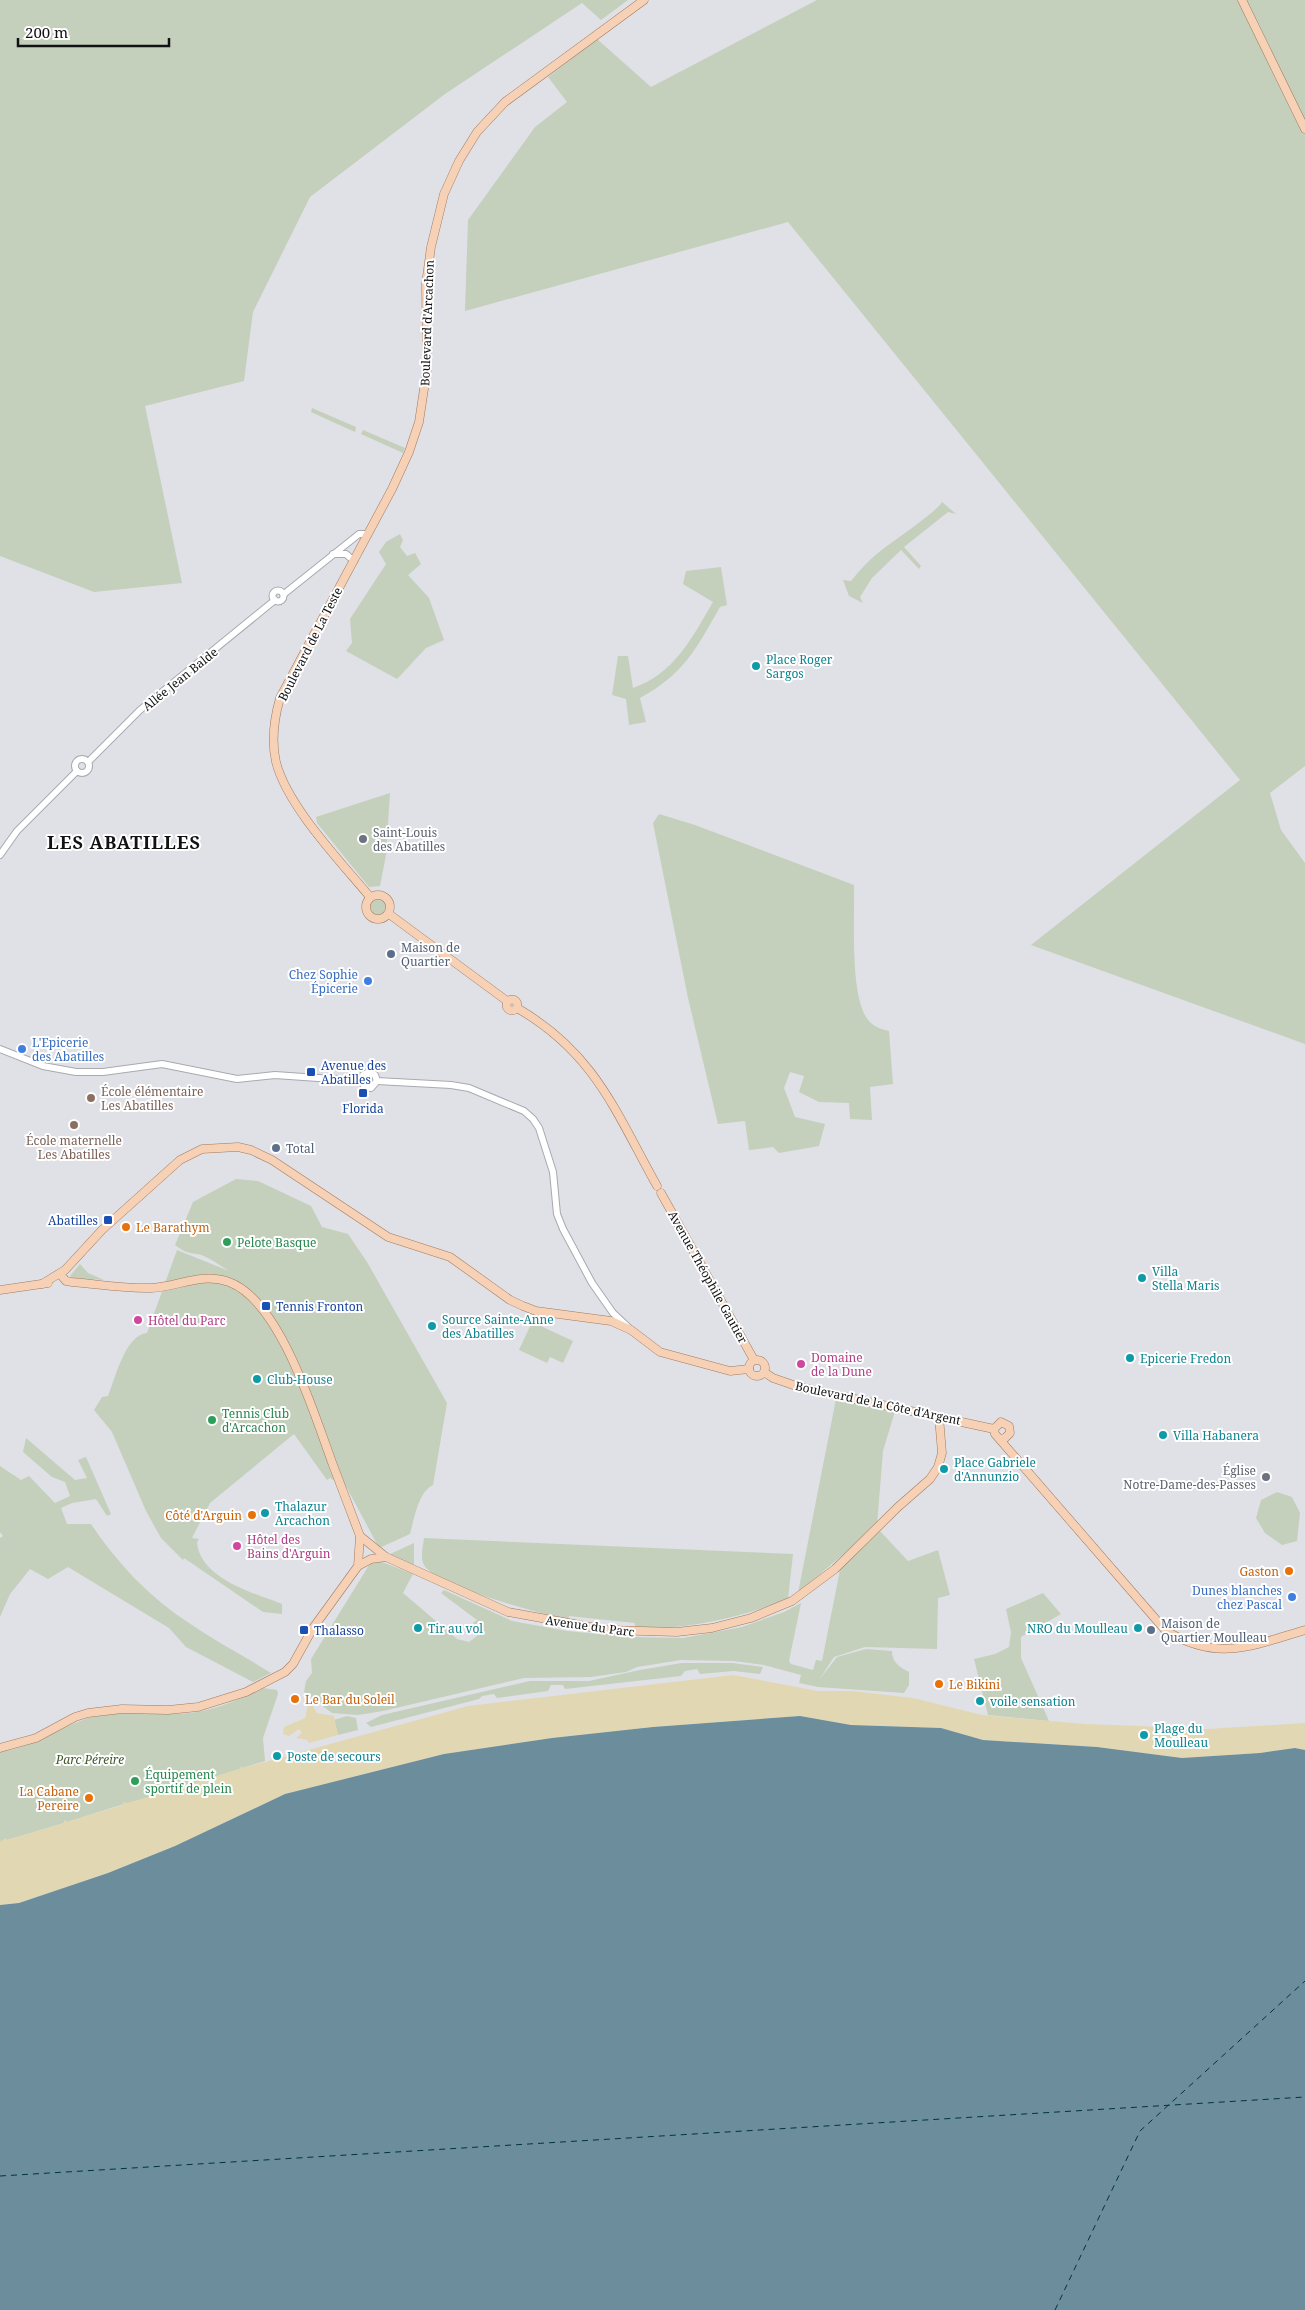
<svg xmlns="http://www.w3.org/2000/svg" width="1305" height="2310" font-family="'Noto Serif',serif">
<rect width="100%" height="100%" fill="#e0e0e7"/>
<!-- green -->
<g fill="#c4d0bb">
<polygon points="0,0 628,0 601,20 582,3 445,94 310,197 253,312 244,381 145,406 182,583 94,592 0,556"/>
<polygon points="817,0 1305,0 1305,766 1270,793 1281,830 1305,863 1305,1044 1031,945 1240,780 788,222 465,311 468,220 535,127 567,102 548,77 597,39 651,87"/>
<polygon points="312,408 356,427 355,432 311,412"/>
<polygon points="363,430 405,448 403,453 361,434"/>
<path d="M 942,502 L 956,514 L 948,512 L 904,547 L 921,566 L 919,569 L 901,550 L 872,578 L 860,597 L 863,603 L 849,596 L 843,580 L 851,581 C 859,571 868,561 878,553 C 890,543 938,511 942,502 Z"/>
<polygon points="400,534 403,540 400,547 407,556 415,553 421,564 408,575 429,598 444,640 426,648 397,679 346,651 352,643 350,619 386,564 379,552 386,542"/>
<path d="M 721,567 L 727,605 L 720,607 C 696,649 684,674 640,698 L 646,722 L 629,725 L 626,699 L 612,695 L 618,656 L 628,656 L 633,688 C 674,674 692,638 713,602 L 683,584 L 686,571 Z"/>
<polygon points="390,793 386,855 380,886 369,887 317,823 316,817"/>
<path d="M 659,814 L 695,825 L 854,885 C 855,916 849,999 869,1021 C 874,1027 881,1029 889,1031 L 893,1084 L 870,1087 L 872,1120 L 850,1119 L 849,1103 L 819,1102 L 799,1092 L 804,1076 L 790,1072 L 784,1088 L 795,1117 L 825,1124 L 819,1146 L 779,1153 L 773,1147 L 749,1150 L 745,1121 L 718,1124 L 688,998 L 653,823 Z"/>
<circle cx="378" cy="907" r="8"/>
<path d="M 236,1179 L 258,1181 L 311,1206 L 322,1227 L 348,1234 L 367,1262 L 447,1403 L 433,1485 C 418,1492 414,1520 410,1534 L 379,1548 L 347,1488 L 330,1478 L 327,1480 L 294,1434 L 210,1503 L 192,1538 L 199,1539 L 197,1542 C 200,1579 254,1593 282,1604 L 282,1614 L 263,1612 L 184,1558 L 183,1560 L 161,1538 L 146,1511 L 112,1432 L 94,1410 L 102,1397 L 108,1396 C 115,1379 125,1335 147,1333 L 177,1250 L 229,1271 C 221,1266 206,1255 197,1254 C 187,1253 183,1251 175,1245 L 193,1202 Z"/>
<polygon points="80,1264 88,1273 104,1280 74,1278 70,1276"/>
<polygon points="532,1322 573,1341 563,1363 550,1357 547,1363 519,1350"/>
<polygon points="836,1399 895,1411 883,1451 877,1525 798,1593"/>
<path d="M 26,1438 L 75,1480 L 87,1478 L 78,1460 L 86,1457 L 111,1514 L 107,1516 L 96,1499 L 72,1503 L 61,1508 L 67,1524 L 91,1524 C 117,1563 149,1597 189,1623 C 215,1641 244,1656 271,1673 L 253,1682 L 186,1647 L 169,1628 L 68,1567 L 48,1579 L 30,1569 L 10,1594 L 0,1617 L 0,1688 L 0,1538 L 3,1536 L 0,1532 L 0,1466 L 21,1480 L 29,1476 L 55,1503 L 70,1496 L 65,1482 L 52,1477 L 23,1452 Z"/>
<polygon points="1277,1492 1292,1497 1300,1513 1297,1541 1282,1545 1265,1533 1256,1518 1261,1500"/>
<path d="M 880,1531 L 908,1561 L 938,1550 L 950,1595 L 938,1598 L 937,1649 L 865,1647 L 834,1657 L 819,1680 L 837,1657 L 866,1649 L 892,1651 C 892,1662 899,1667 909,1672 L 909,1685 L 904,1693 L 818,1687 L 799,1683 L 801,1675 L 764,1665 L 734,1661 L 681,1660 L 637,1667 L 626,1672 L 591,1677 L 524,1678 L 383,1711 L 358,1715 L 332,1713 L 304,1692 L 306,1681 L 312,1673 L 311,1659 L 371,1562 L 382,1562 L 413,1574 L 403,1593 L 457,1639 L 469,1642 L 477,1636 L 477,1629 L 473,1623 L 477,1620 L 441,1593 L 444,1590 L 512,1621 L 567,1631 L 630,1637 L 683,1638 L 742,1627 L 784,1612 L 801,1603 L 789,1661 L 791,1664 L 813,1670 L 816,1660 L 822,1661 L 841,1565 Z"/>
<path d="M 424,1538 L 793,1554 L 788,1599 C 740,1618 688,1629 635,1629 L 635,1623 L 569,1616 L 568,1620 C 543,1614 435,1586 424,1565 C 420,1557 423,1546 424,1538 Z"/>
<polygon points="414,1543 414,1565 388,1555"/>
<polygon points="1043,1593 1061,1614 1021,1637 1021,1658 1049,1721 988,1715 974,1659 995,1654 1009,1647 1011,1632 1006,1609"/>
<polygon points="682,1663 732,1663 763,1667 760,1674 734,1671 700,1674 697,1669 685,1671 681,1676 565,1689 563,1685 551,1685 548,1691 497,1698 494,1694 482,1696 479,1699 371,1727 366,1723 382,1715 530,1681 589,1681 640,1670"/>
<path d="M 263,1688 L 277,1690 L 278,1694 L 263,1738 L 265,1761 L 183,1787 L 182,1784 L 180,1788 L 127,1804 L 123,1802 L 124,1804 L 67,1822 L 64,1820 L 64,1823 L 7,1840 L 6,1839 L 0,1842 L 0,1752 C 37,1747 67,1721 103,1714 C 131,1709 162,1716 191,1713 C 216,1710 240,1699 263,1688 Z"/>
<polygon points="347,1716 356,1718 358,1730 338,1735 334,1720"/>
</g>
<!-- sand -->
<g fill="#e1d8b3">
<polygon points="733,1675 818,1691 852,1691 913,1698 982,1715 1085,1724 1143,1726 1191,1730 1305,1723 1305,1750 1295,1748 1260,1753 1182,1758 1097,1747 983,1740 941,1728 851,1725 800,1716 653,1727 552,1738 444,1754 285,1794 175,1846 108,1873 19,1903 0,1905 0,1842 6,1838 7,1840 64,1823 64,1820 67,1822 123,1805 123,1802 127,1803 180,1788 179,1785 182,1784 183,1787 239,1769 242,1766 243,1768 468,1706"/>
<polygon points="309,1700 317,1713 334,1716 338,1735 309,1743 307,1740 296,1738 302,1733 299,1729 289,1736 283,1734 284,1727 305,1718"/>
</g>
<!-- water -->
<polygon fill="#6b8d9c" points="800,1716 851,1725 941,1728 983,1740 1097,1747 1182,1758 1260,1753 1295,1748 1305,1750 1305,2310 0,2310 0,1905 19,1903 108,1873 175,1846 285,1794 444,1754 552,1738 653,1727"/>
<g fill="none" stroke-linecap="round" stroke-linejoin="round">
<!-- ferry -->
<g stroke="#034" stroke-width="1" stroke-dasharray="6 5" stroke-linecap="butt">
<polyline points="0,2176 1305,2097"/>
<polyline points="1055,2310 1140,2131 1305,1981"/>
</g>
<!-- minor casing -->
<g stroke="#a9aab0" stroke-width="8">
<g id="minor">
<polyline points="333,554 346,554 354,561"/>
<circle cx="278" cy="596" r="5.5"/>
<polyline points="284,594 359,534 368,534"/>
<circle cx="82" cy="766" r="7"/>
<polyline points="88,762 140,710 275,600"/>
<polyline points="0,855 17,831 77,771"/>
<polyline points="0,1049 43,1066 76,1072 103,1072 162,1064 237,1079 275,1075 361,1081"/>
<polyline points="361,1081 363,1075 369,1072 375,1075 377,1081"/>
<polyline points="361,1081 365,1087 371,1088 377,1081"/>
<polyline points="377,1081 451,1085 469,1088 524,1111 533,1119 539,1128 553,1172 557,1214 563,1229 592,1283 613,1313 630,1329"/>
</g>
</g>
<!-- major casing -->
<g stroke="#a27a5d" stroke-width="9">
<g id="major">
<polyline points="1242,0 1305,129"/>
<circle cx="378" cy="907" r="12"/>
<path d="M 370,897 C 341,862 287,806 276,762 C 271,740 274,719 280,698 L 392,489 L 409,452 L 419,422 L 427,369 L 426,284 L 431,247 L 444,194 L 459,161 L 477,132 L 505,102 L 644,0"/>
<polyline points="389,914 507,1001"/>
<circle cx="512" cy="1005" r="5.5"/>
<path d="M 517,1008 C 595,1053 615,1111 657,1186"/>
<polyline points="661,1193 754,1360"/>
<polyline points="42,1284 65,1270 102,1230 180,1160 202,1149 238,1147 251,1150 272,1160 388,1237 450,1257 510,1300 523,1306 536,1311 611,1321 631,1330 660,1352 730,1371 749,1369"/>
<polyline points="0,1290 48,1283"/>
<circle cx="757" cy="1368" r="8"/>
<polyline points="764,1372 773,1378 799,1387 994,1429"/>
<path d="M 994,1429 L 995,1434 L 1166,1631 C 1219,1662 1251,1646 1305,1630"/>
<polyline points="994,1429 1001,1422 1009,1426 1010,1433 1005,1438 1001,1439"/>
<polyline points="360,1536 386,1557 508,1612 607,1630 677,1632 712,1628 751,1618 792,1601 835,1569 898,1507 930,1479 938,1467 942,1453 939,1417"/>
<polyline points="358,1566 371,1559 386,1557"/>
<path d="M 0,1748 L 36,1738 L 75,1717 L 88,1713 L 122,1709 L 168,1710 L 198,1707 L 246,1692 L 285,1672 L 293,1664 L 313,1628 L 358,1566 L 360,1536 C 351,1512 342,1489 333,1465 C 315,1417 281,1301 229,1282 C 201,1272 178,1287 151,1288 C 124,1289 98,1284 72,1282 L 66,1281 L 60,1274"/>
</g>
</g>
<!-- minor -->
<use href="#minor" stroke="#fff" stroke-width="6"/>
<!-- major -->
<use href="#major" stroke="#f6d1b6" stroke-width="8"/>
</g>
<!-- markers -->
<g fill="#0f9aa8" stroke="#fff" stroke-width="2">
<circle cx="756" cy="666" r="5"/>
<circle cx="1142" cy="1278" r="5"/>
<circle cx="432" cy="1326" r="5"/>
<circle cx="1130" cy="1358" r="5"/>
<circle cx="257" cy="1379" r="5"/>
<circle cx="1163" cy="1435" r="5"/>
<circle cx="944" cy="1469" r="5"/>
<circle cx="265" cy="1513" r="5"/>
<circle cx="418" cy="1628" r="5"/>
<circle cx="1138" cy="1628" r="5"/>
<circle cx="980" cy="1701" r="5"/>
<circle cx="1144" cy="1735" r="5"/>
<circle cx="277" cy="1756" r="5"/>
</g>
<g fill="#6b7280" stroke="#fff" stroke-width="2">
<circle cx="363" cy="839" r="5"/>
<circle cx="1266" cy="1477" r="5"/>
</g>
<g fill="#5c6f8a" stroke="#fff" stroke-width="2">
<circle cx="391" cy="954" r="5"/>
<circle cx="276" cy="1148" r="5"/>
<circle cx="1151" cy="1630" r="5"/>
</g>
<g fill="#3f7fe0" stroke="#fff" stroke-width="2">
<circle cx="368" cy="981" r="5"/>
<circle cx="22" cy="1049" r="5"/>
<circle cx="1292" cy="1597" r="5"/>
</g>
<g fill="#1a4fb4" stroke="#fff" stroke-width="2">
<rect x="306" y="1067" width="10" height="10" rx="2.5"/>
<rect x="358" y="1088" width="10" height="10" rx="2.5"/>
<rect x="103" y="1215" width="10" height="10" rx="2.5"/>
<rect x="261" y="1301" width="10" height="10" rx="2.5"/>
<rect x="299" y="1625" width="10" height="10" rx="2.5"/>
</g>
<g fill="#8d6e63" stroke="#fff" stroke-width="2">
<circle cx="91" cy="1098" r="5"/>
<circle cx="74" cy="1125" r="5"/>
</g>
<g fill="#e8710a" stroke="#fff" stroke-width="2">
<circle cx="126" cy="1227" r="5"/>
<circle cx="252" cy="1515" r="5"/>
<circle cx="1289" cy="1571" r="5"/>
<circle cx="939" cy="1684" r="5"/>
<circle cx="295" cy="1699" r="5"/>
<circle cx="89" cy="1798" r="5"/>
</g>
<g fill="#2e9e5b" stroke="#fff" stroke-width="2">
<circle cx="227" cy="1242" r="5"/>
<circle cx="212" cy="1420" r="5"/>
<circle cx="135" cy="1781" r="5"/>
</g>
<g fill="#d1479c" stroke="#fff" stroke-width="2">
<circle cx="138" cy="1320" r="5"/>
<circle cx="801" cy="1364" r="5"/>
<circle cx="237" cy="1546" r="5"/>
</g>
<g text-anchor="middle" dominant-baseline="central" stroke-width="4" stroke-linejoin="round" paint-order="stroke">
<!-- street labels -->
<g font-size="12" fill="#121214" stroke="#fff">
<text transform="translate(427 323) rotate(-88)">Boulevard d'Arcachon</text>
<text transform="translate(310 644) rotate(-63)">Boulevard de La Teste</text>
<text transform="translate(180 679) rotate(-39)">Allée Jean Balde</text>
<text transform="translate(708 1277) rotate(61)">Avenue Théophile Gautier</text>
<text transform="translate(878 1403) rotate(12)">Boulevard de la Côte d'Argent</text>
<text transform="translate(590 1626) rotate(8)">Avenue du Parc</text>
</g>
<!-- culture labels -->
<g font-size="12" fill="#0d838f" stroke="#fff" text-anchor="start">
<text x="766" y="659">Place Roger<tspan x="766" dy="14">Sargos</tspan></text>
<text x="1152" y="1271">Villa<tspan x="1152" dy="14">Stella Maris</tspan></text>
<text x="442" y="1319">Source Sainte-Anne<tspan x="442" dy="14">des Abatilles</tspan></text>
<text x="1140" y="1358">Epicerie Fredon</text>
<text x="267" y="1379">Club-House</text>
<text x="1173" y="1435">Villa Habanera</text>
<text x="954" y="1462">Place Gabriele<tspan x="954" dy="14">d'Annunzio</tspan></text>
<text x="275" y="1506">Thalazur<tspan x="275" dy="14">Arcachon</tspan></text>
<text x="428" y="1628">Tir au vol</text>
<text x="1128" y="1628" text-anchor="end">NRO du Moulleau</text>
<text x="990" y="1701">voile sensation</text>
<text x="1154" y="1728">Plage du<tspan x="1154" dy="14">Moulleau</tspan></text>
<text x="287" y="1756">Poste de secours</text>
</g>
<!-- worship labels -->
<g font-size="12" fill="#5b616d" stroke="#fff" text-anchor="start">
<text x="373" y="832">Saint-Louis<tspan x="373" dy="14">des Abatilles</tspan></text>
<text x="1256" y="1470" text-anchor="end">Église<tspan x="1256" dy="14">Notre-Dame-des-Passes</tspan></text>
</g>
<!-- service labels -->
<g font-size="12" fill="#4e5e75" stroke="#fff" text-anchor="start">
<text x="401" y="947">Maison de<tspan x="401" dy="14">Quartier</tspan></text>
<text x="286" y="1148">Total</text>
<text x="1161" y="1623">Maison de<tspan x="1161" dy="14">Quartier Moulleau</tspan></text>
</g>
<!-- shop labels -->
<g font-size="12" fill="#366cbe" stroke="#fff" text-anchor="end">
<text x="358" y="974">Chez Sophie<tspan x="358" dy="14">Épicerie</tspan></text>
<text x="32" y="1042" text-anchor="start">L'Epicerie<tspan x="32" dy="14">des Abatilles</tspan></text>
<text x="1282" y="1590">Dunes blanches<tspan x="1282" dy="14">chez Pascal</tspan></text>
</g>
<!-- transit labels -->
<g font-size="12" fill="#164399" stroke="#fff" text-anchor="start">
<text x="321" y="1065">Avenue des<tspan x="321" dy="14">Abatilles</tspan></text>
<text x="363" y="1108" text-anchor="middle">Florida</text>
<text x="98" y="1220" text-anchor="end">Abatilles</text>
<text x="276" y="1306">Tennis Fronton</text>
<text x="314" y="1630">Thalasso</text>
</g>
<!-- education labels -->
<g font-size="12" fill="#785e54" stroke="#fff" text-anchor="start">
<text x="101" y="1091">École élémentaire<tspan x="101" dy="14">Les Abatilles</tspan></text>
<text x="74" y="1140" text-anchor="middle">École maternelle<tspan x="74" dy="14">Les Abatilles</tspan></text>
</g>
<!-- food labels -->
<g font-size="12" fill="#c56008" stroke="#fff" text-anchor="start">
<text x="136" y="1227">Le Barathym</text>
<text x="242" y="1515" text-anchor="end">Côté d'Arguin</text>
<text x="1279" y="1571" text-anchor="end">Gaston</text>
<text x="949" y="1684">Le Bikini</text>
<text x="305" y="1699">Le Bar du Soleil</text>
<text x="79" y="1791" text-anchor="end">La Cabane<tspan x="79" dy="14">Pereire</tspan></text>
</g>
<!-- leisure labels -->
<g font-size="12" fill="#27864d" stroke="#fff" text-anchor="start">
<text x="237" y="1242">Pelote Basque</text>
<text x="222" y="1413">Tennis Club<tspan x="222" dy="14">d'Arcachon</tspan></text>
<text x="145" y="1774">Équipement<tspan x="145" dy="14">sportif de plein</tspan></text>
</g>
<!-- hotel labels -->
<g font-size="12" fill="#b23c85" stroke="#fff" text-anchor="start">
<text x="148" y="1320">Hôtel du Parc</text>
<text x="811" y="1357">Domaine<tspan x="811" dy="14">de la Dune</tspan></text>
<text x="247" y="1539">Hôtel des<tspan x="247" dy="14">Bains d'Arguin</tspan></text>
</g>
<!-- park labels -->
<g font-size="12" font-style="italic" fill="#41592c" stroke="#fff">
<text x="90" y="1759">Parc Péreire</text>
</g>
<!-- district labels -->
<g font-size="18" font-weight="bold" letter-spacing="1" fill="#121214" stroke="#fff">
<text x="124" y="842">LES ABATILLES</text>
</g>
</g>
<!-- scale -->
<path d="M18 38v8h151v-8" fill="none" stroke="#121214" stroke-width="2.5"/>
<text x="25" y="38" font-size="15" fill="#121214" stroke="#ffffff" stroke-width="4" paint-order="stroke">200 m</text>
</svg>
